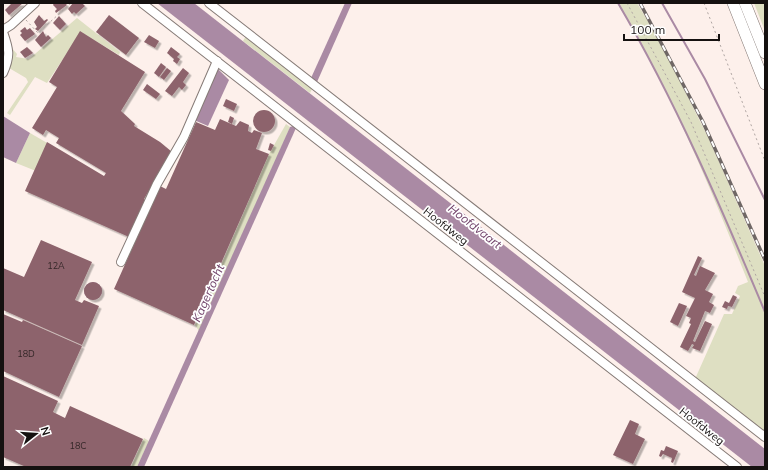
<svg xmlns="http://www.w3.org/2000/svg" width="768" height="470" font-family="Mulish,sans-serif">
<defs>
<filter id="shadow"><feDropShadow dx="2.5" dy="2.5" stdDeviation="0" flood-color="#0004"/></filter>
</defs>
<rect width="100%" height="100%" fill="#fdf0eb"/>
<!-- green -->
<g fill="#dedfc2">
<path d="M 617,3 L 637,3 L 658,38 L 708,137 L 765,266 L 765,434 L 695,379 L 724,314 L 732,314 L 740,296 L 735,293 L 738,286 L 748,282 C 710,187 671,91 617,3 Z"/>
<polygon points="754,3 765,3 765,31"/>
<polygon points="77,18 120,52 119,55 81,32 47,83 35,77 10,115 7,113 28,82 26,78 9,68 10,46 17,54 16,57 29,59"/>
<polygon points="246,36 312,89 310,93 243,41"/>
<polygon points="286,124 290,127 282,146 199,331 195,325 269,154"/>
<polygon points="30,133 49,144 36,171 16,163"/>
<polygon points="144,438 149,441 137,467 131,467"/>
</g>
<!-- water -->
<g fill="#aa8aa4">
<polygon points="157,3 194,3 765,449 765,467 752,467"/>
<polygon points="345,3 352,3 317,82 311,78"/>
<polygon points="217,68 229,80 208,126 194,120"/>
<polygon points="3,116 30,133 16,163 3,157"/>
<polygon points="293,126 296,128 144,467 137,467 290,127"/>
<circle cx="93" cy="291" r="9"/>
</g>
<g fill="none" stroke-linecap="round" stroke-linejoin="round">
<!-- stream -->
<g stroke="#aa8aa4" stroke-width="2">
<path d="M 618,3 C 676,102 721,207 765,312"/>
<polyline points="662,3 705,79 765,200"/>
</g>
</g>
<!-- building -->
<g fill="#8d646c" filter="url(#shadow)">
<polygon points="12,3 23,3 9,15 5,10"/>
<polygon points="54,3 65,3 67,5 56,13 55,11 57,9 53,5"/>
<polygon points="73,3 82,3 85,6 76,14 74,12 72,14 68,9"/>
<polygon points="39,15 44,21 47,19 48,20 38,31 35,29 37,27 34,22"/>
<polygon points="109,15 139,38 126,55 96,32"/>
<polygon points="59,16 66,24 60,30 53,23"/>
<polygon points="25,27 27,30 30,28 35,34 25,41 20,35 22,33 20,31"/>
<polygon points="43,31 46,37 48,35 51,38 41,47 35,40"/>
<polygon points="80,31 145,72 121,111 135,124 134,126 160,142 172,152 144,199 145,200 129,237 25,191 47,142 104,176 106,173 56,143 59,138 46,130 43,135 32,128 57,87 49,82"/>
<polygon points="149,35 159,41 155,48 144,42"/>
<polygon points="27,47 33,53 25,58 20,52"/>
<polygon points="171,47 180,54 177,57 180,59 177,64 173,61 174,59 167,53"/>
<polygon points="161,63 166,67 159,77 154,73"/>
<polygon points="167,68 171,71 164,80 160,77"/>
<polygon points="183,68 189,73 183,82 186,85 182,90 179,87 172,96 165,91"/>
<polygon points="147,84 160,94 156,99 143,90"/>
<polygon points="226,99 237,104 234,111 223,106"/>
<circle cx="264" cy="121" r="11"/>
<polygon points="230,116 234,118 232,124 228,122"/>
<polygon points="220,119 236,126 240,121 249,125 248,131 252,133 254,130 262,133 256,149 269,154 194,325 114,289 160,186 166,189 196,122 215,130"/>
<polygon points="270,143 274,145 271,151 268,150"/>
<polygon points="41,240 92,262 75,300 82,303 84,300 99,306 82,345 3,310 3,268 24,277"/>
<polygon points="698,256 702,258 694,275 696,276 700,266 715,273 705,290 713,294 709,302 714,305 710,313 705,311 693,341 695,342 705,321 712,324 700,351 692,348 694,345 692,344 688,351 680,347 691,324 689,323 691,318 686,316 695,298 682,292"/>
<circle cx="93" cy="291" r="9"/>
<polygon points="733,295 737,297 732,307 728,306 727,309 722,307 725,301 729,303"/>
<polygon points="679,303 687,306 678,326 670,322"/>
<polygon points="3,314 22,322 23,320 82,346 59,397 3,371"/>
<polygon points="3,376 58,401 53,412 65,418 70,406 143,439 130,467 26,467 3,457"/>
<polygon points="630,420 639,424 635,434 645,439 633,464 613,455"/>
<polygon points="666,446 678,451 673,463 671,462 672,458 663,454 661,457 659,456 661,450 664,451"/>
</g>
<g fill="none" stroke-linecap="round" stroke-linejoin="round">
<!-- minor casing -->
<g stroke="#867b77" stroke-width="10">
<g id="minor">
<polyline points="142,3 737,467"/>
<polyline points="209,3 765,437"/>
<polyline points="3,30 11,25 35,3"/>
<path d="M 3,32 C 9,49 11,56 3,73"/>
<polyline points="121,262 157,184 184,137 217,61"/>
</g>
</g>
<!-- highway casing -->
<g stroke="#867b77" stroke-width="12">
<g id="highway">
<polyline points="733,3 765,84"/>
<polyline points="745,3 765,53"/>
</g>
</g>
<!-- path -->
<g stroke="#afa5a2" stroke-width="1" stroke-dasharray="2 3" stroke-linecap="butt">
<polyline points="627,3 691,122 765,297"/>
<polyline points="704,3 765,161"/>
<polyline points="26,20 38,33 71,3"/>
</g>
<!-- minor -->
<use href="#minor" stroke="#fff" stroke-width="8"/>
<!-- highway -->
<use href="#highway" stroke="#fff" stroke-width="11"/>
<!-- rail casing -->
<g stroke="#6f6765" stroke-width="3.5">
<polyline id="rail" points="640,3 703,122 765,260"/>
</g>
<!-- rail -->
<use href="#rail" stroke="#fff" stroke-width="2" stroke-dasharray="6" stroke-linecap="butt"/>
</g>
<g text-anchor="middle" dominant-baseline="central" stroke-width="3.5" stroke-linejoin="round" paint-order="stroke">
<!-- number labels -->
<g font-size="9" fill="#332627">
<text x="56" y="265">12A</text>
<text x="26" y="353">18D</text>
<text x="78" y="445">18C</text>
</g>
<!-- street labels -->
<g font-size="11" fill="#151110" stroke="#fff">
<text transform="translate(446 226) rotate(38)">Hoofdweg</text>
<text transform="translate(702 426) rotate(38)">Hoofdweg</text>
</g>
<!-- water labels -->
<g font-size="12" font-style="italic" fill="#72446b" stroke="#fff">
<text transform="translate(475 226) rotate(38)">Hoofdvaart</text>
<text transform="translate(208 293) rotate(-66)">Kagertocht</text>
</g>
</g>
<!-- border -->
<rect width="768" height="470" fill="none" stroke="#151110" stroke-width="8"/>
<!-- north arrow -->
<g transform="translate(36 434) rotate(73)" stroke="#ffffff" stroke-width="3" paint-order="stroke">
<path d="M0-3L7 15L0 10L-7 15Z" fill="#151110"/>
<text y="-6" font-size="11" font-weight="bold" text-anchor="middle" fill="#151110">N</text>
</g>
<!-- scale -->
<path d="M624 34v6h95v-6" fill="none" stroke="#151110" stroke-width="2"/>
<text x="630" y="34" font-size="12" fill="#151110" stroke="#ffffff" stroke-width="3" paint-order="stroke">100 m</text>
</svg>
